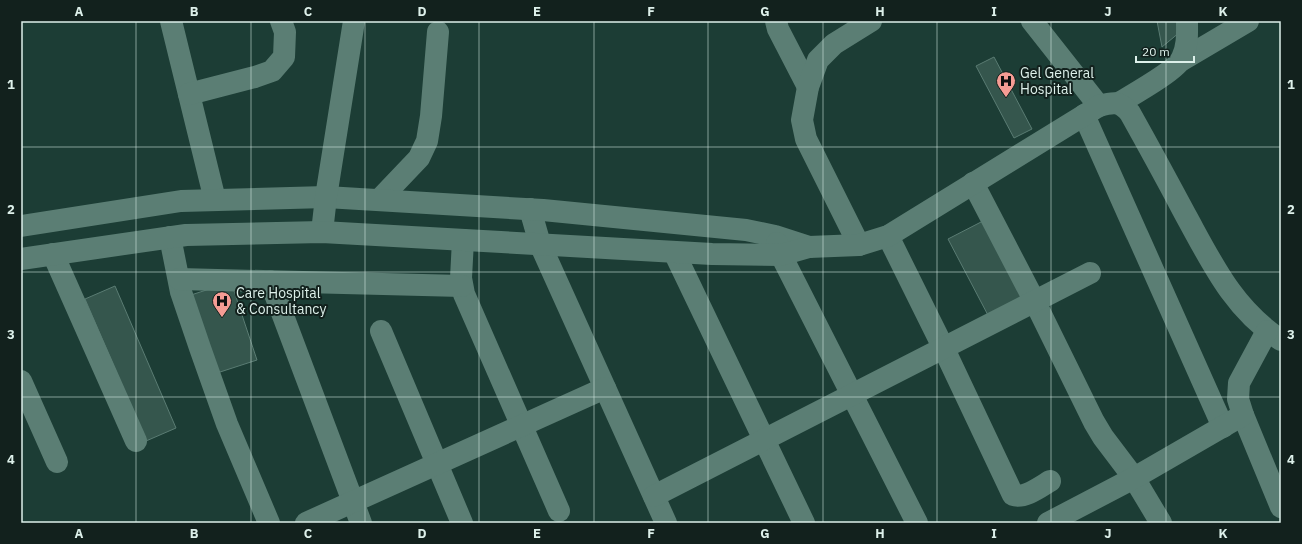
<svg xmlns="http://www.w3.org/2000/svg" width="1302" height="544" font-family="'IBM Plex Sans',sans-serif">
<rect width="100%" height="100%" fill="#1c3d35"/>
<!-- building -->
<g fill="#35564d" stroke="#5a7c73">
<polygon points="1157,21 1180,21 1180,32 1162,47"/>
<polygon points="994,57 1032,129 1014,138 976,66"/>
<polygon points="983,221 1025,300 990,319 948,239"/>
<polygon points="231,282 257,360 217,373 191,295"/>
<polygon points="115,286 176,428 146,441 85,299"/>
</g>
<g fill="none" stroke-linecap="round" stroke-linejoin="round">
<!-- minor -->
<g stroke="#5b7e74" stroke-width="22">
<polyline points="171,21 215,200"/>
<polyline points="776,21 778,29 808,87"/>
<polyline points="1032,21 1099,106"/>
<polyline points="1182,60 1248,21"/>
<polyline points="189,94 255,77 272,71 284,57 285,32 281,21"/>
<path d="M 1119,103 C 1132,95 1177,70 1182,58 C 1188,46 1187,33 1187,21"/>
<polyline points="1084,115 1223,427"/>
<polyline points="973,183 1035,302 1094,422 1103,437 1134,478 1161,523"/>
<polyline points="379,200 419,158 427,141 431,116 438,32"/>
<polyline points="530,209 540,244 666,523"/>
<polyline points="21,226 181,201 326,197 543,210 746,230 775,236 809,247"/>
<polyline points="322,232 326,197 354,21"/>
<path d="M 888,236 L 944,349 L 1013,495 C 1024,499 1040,487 1050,481"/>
<polyline points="170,237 181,292 200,348 227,424 269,523"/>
<polyline points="463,240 461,278 464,294 559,511"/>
<polyline points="777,243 781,255 917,523"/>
<polyline points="859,245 806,139 802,120 808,87 818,60 834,44 871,21"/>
<polyline points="674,252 804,523"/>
<polyline points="53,254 136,441"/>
<path d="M 21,259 L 186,235 L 322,232 L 712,254 L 781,255 L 809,247 L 859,245 L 888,236 L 1099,106 C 1114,102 1120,101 1130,113 C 1149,147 1167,180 1185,214 C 1212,263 1233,309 1281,340"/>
<polyline points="179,279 462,286"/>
<polyline points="270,281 361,523"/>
<polyline points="381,331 462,523"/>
<polyline points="21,381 57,462"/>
<polyline points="1243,415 1281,507"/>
<polyline points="654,496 1090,273"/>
<polyline points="306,523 605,388"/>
<polyline points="1048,523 1134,478 1243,415 1238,399 1239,383 1267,331"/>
</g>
</g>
<!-- grid -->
<path fill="none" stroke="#ddf0ea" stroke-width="1" stroke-opacity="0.55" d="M 136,21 L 136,523M 251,21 L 251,523M 365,21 L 365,523M 479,21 L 479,523M 594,21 L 594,523M 708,21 L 708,523M 823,21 L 823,523M 937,21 L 937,523M 1051,21 L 1051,523M 1166,21 L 1166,523M 21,147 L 1281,147M 21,272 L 1281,272M 21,397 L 1281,397"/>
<!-- icons -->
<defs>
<g id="hospital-pin" transform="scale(1)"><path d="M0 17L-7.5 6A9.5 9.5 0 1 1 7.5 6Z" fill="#f59c94" stroke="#12211d"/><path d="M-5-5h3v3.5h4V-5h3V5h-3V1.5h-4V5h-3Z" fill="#111"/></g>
</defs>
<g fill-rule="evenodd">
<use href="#hospital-pin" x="1006" y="81"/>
<use href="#hospital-pin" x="222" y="301"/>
</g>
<g text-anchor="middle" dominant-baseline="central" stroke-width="4" stroke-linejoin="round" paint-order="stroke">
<!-- poi labels -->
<g font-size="14" fill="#ddf0ea" stroke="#12211d" text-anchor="start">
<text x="1020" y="73">Gel General<tspan x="1020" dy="16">Hospital</tspan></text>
<text x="236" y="293">Care Hospital<tspan x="236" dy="16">&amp; Consultancy</tspan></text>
</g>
</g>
<!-- border -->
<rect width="1302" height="544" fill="none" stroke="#12211d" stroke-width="44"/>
<!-- scale -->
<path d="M1136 56v6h58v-6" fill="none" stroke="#ddf0ea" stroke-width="2"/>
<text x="1142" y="56" font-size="12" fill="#ddf0ea" stroke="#12211d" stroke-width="3" paint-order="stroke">20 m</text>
<rect x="22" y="22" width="1258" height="500" fill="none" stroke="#ddf0ea" stroke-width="1.5"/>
<g font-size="13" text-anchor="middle" font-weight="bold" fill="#ddf0ea">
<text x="79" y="16">A</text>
<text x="194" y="16">B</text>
<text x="308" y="16">C</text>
<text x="422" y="16">D</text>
<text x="537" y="16">E</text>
<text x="651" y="16">F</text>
<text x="765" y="16">G</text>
<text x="880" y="16">H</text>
<text x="994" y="16">I</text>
<text x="1108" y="16">J</text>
<text x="1223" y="16">K</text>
<text x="11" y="89">1</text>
<text x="1291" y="89">1</text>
<text x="11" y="214">2</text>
<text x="1291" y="214">2</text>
<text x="11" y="339">3</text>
<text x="1291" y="339">3</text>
<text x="11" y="464">4</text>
<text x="1291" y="464">4</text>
<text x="79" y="538">A</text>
<text x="194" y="538">B</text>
<text x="308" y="538">C</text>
<text x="422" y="538">D</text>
<text x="537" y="538">E</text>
<text x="651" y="538">F</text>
<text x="765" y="538">G</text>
<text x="880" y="538">H</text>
<text x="994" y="538">I</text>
<text x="1108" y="538">J</text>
<text x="1223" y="538">K</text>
</g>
</svg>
